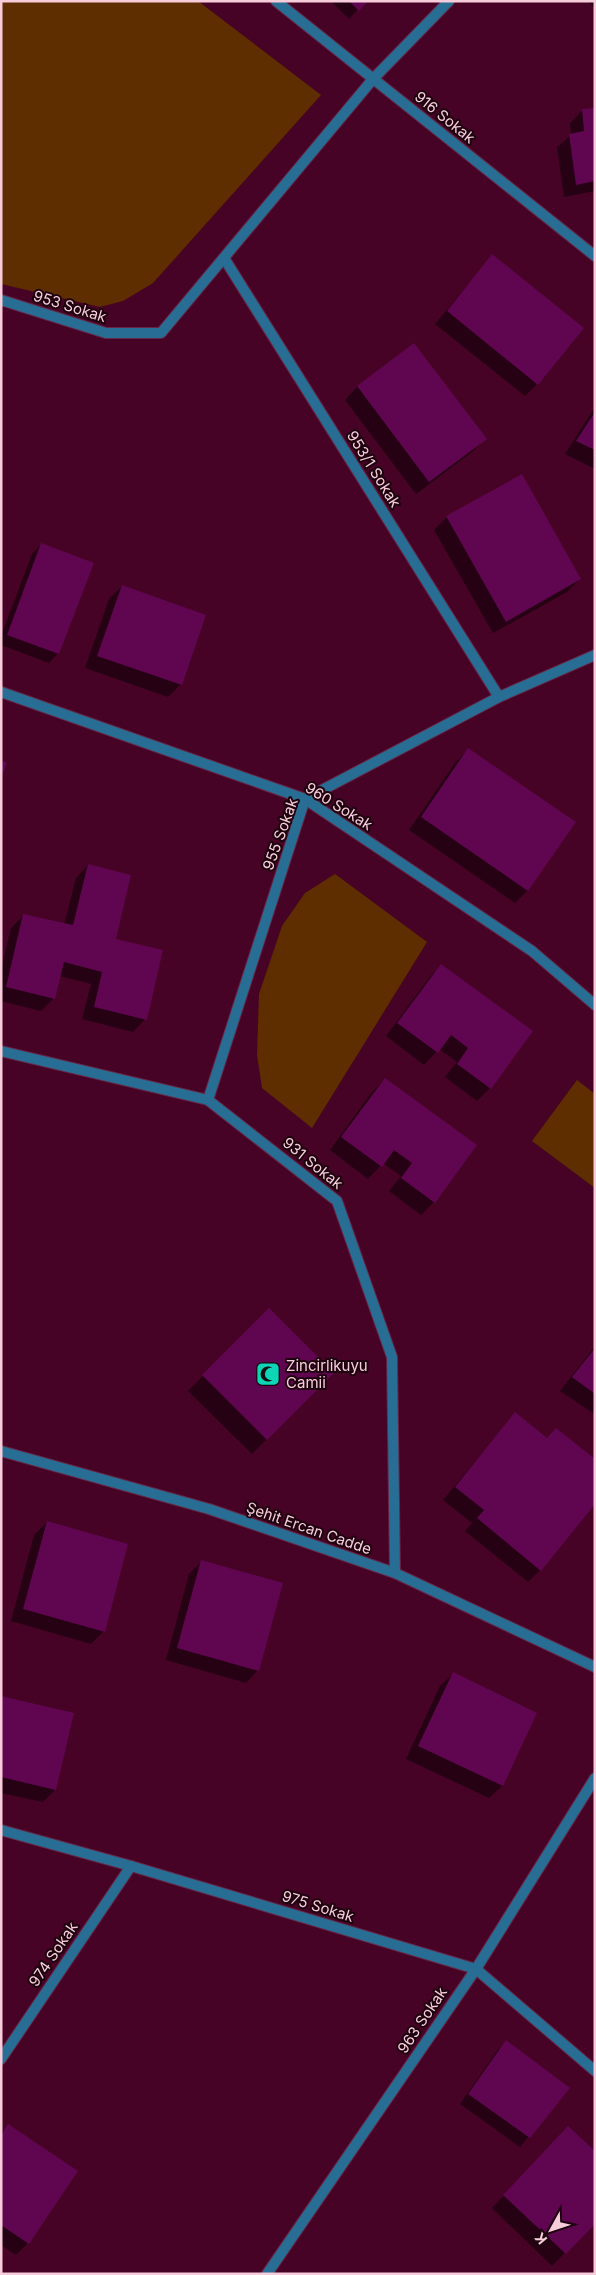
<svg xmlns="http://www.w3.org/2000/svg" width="596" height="2275" font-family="Inter,sans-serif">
<rect width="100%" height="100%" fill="#460325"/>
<!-- green -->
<g fill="#5e2e00">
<polygon points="1,1 198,1 321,95 153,283 123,301 100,307 1,284"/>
<polygon points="335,874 427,942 312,1128 262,1088 257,1055 259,994 282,926 305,893"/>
<polygon points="577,1080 595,1094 595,1188 532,1141"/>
</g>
<!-- shadow -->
<g fill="#0007">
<polygon points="331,1 366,1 349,19"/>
<polygon points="587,1 595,1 595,8"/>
<polygon points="595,109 595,191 564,197 557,147 571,135 570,123 583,110"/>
<polygon points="492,256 537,384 525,396 435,324"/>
<polygon points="414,345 485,439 472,452 416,494 345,400 357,387"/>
<polygon points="595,407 595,469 565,454"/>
<polygon points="447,517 580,579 567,592 493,633 434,530"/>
<polygon points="41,544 58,653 49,663 1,645 1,636 32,554"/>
<polygon points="122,586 204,615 180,685 168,697 85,668 109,599"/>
<polygon points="468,750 574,822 527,891 515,903 409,830 455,763"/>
<polygon points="88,865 145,1019 133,1032 82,1019 91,984 59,976 54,998 41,1011 1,1001 1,969 11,928 24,915 64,925 76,878"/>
<polygon points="441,965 490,1088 477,1101 445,1077 457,1062 439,1049 424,1065 386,1036 429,978"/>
<polygon points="385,1080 475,1146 434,1202 421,1215 389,1191 401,1176 383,1163 368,1179 330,1150 372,1092"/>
<polygon points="269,1310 332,1373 252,1454 188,1391"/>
<polygon points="595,1346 595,1411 593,1413 560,1391"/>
<polygon points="515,1414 540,1570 528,1582 465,1531 472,1523 443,1500"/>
<polygon points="47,1522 104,1631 91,1644 11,1621 34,1535"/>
<polygon points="202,1561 258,1670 246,1683 166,1660 189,1574"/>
<polygon points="453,1674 535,1714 502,1786 489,1798 406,1759 440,1686"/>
<polygon points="1,1697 55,1790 43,1802 1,1793"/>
<polygon points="506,2042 568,2088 520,2147 460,2104 497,2051"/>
<polygon points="8,2126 28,2243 16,2255 1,2245 1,2133"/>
<polygon points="556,2141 595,2222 552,2266 492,2208"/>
</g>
<!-- building -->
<g fill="#600651">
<polygon points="349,1 368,1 359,11"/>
<polygon points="595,108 595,181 576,185 569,134 584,131 582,109"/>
<polygon points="492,254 584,328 538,385 447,311"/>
<polygon points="414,343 487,439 429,482 357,386"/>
<polygon points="595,412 595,450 576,441"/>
<polygon points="522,474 581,579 506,622 446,516"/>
<polygon points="41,543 94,563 59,654 7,635"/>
<polygon points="122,585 206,615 182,685 97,656"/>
<polygon points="468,748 576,822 528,891 421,817"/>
<polygon points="1,760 7,763 1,778"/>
<polygon points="88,864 131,875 116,939 163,950 147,1020 94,1007 102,972 64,962 55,999 6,987 23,914 73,925"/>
<polygon points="441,964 533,1031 491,1089 457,1064 468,1048 451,1035 438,1053 397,1023"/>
<polygon points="385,1078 477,1145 435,1203 401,1178 412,1163 394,1150 382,1167 341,1137"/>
<polygon points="269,1308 334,1373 267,1440 202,1375"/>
<polygon points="595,1348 595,1394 572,1377"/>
<polygon points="515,1412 547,1438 556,1428 595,1459 595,1504 541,1571 477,1518 484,1510 455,1487"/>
<polygon points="47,1521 128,1544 105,1632 23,1609"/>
<polygon points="201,1560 283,1583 259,1671 177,1648"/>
<polygon points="453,1672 537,1713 503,1786 418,1746"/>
<polygon points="1,1696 74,1713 56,1790 1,1777"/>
<polygon points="506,2040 570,2088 530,2138 468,2094"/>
<polygon points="8,2124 78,2171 29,2244 1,2225 1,2135"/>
<polygon points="568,2126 595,2151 595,2224 566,2254 503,2195"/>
</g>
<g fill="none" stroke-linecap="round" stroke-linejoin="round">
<!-- minor casing -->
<g stroke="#662746" stroke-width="12">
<g id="minor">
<polyline points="276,1 595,256"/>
<polyline points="224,258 499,697"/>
<polyline points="1,300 106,333 161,333 373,79 449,1"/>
<polyline points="1,692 305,799 532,951 595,1005"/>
<polyline points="1,1051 208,1100 337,1201 392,1357 395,1573"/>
<polyline points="208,1100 305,799 499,697 595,655"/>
<polyline points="1,1451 209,1509 395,1573 595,1667"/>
<polyline points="1,1830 131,1866 476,1969 595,2071"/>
<polyline points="1,2059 131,1866"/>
<polyline points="267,2274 476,1969 595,1778"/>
</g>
</g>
<!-- minor -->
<use href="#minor" stroke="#286d93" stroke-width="10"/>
</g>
<!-- icons -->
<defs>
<g id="mosque-square" transform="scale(1.25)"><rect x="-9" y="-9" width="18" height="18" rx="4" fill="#0dd5b5" stroke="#1d030e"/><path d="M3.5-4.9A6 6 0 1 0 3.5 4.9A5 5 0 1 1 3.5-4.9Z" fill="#111"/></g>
</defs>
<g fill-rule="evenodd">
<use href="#mosque-square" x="268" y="1374"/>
</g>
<g text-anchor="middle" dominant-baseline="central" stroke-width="4" stroke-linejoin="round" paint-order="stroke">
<!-- street labels -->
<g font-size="15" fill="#f7cddb" stroke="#1d030e">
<text transform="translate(445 117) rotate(39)">916 Sokak</text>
<text transform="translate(70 306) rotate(17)">953 Sokak</text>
<text transform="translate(374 469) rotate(58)">953/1 Sokak</text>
<text transform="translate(339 806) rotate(32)">960 Sokak</text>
<text transform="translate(280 834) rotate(-70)">955 Sokak</text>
<text transform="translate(313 1163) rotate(39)">931 Sokak</text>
<text transform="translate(309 1528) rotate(19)">Şehit Ercan Cadde</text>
<text transform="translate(318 1906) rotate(17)">975 Sokak</text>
<text transform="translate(53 1954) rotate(-56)">974 Sokak</text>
<text transform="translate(422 2020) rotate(-56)">963 Sokak</text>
</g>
<!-- poi labels -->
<g font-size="15" fill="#f7cddb" stroke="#1d030e" text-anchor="start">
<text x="286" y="1365">Zincirlikuyu<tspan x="286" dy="17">Camii</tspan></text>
</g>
</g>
<!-- border -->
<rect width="596" height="2275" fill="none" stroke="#f7cddb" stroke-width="5"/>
<!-- north arrow -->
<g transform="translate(551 2230) rotate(230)" stroke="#1d030e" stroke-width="4" paint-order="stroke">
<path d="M0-4L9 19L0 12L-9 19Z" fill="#f7cddb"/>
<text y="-8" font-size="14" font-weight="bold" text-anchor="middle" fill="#f7cddb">K</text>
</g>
</svg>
